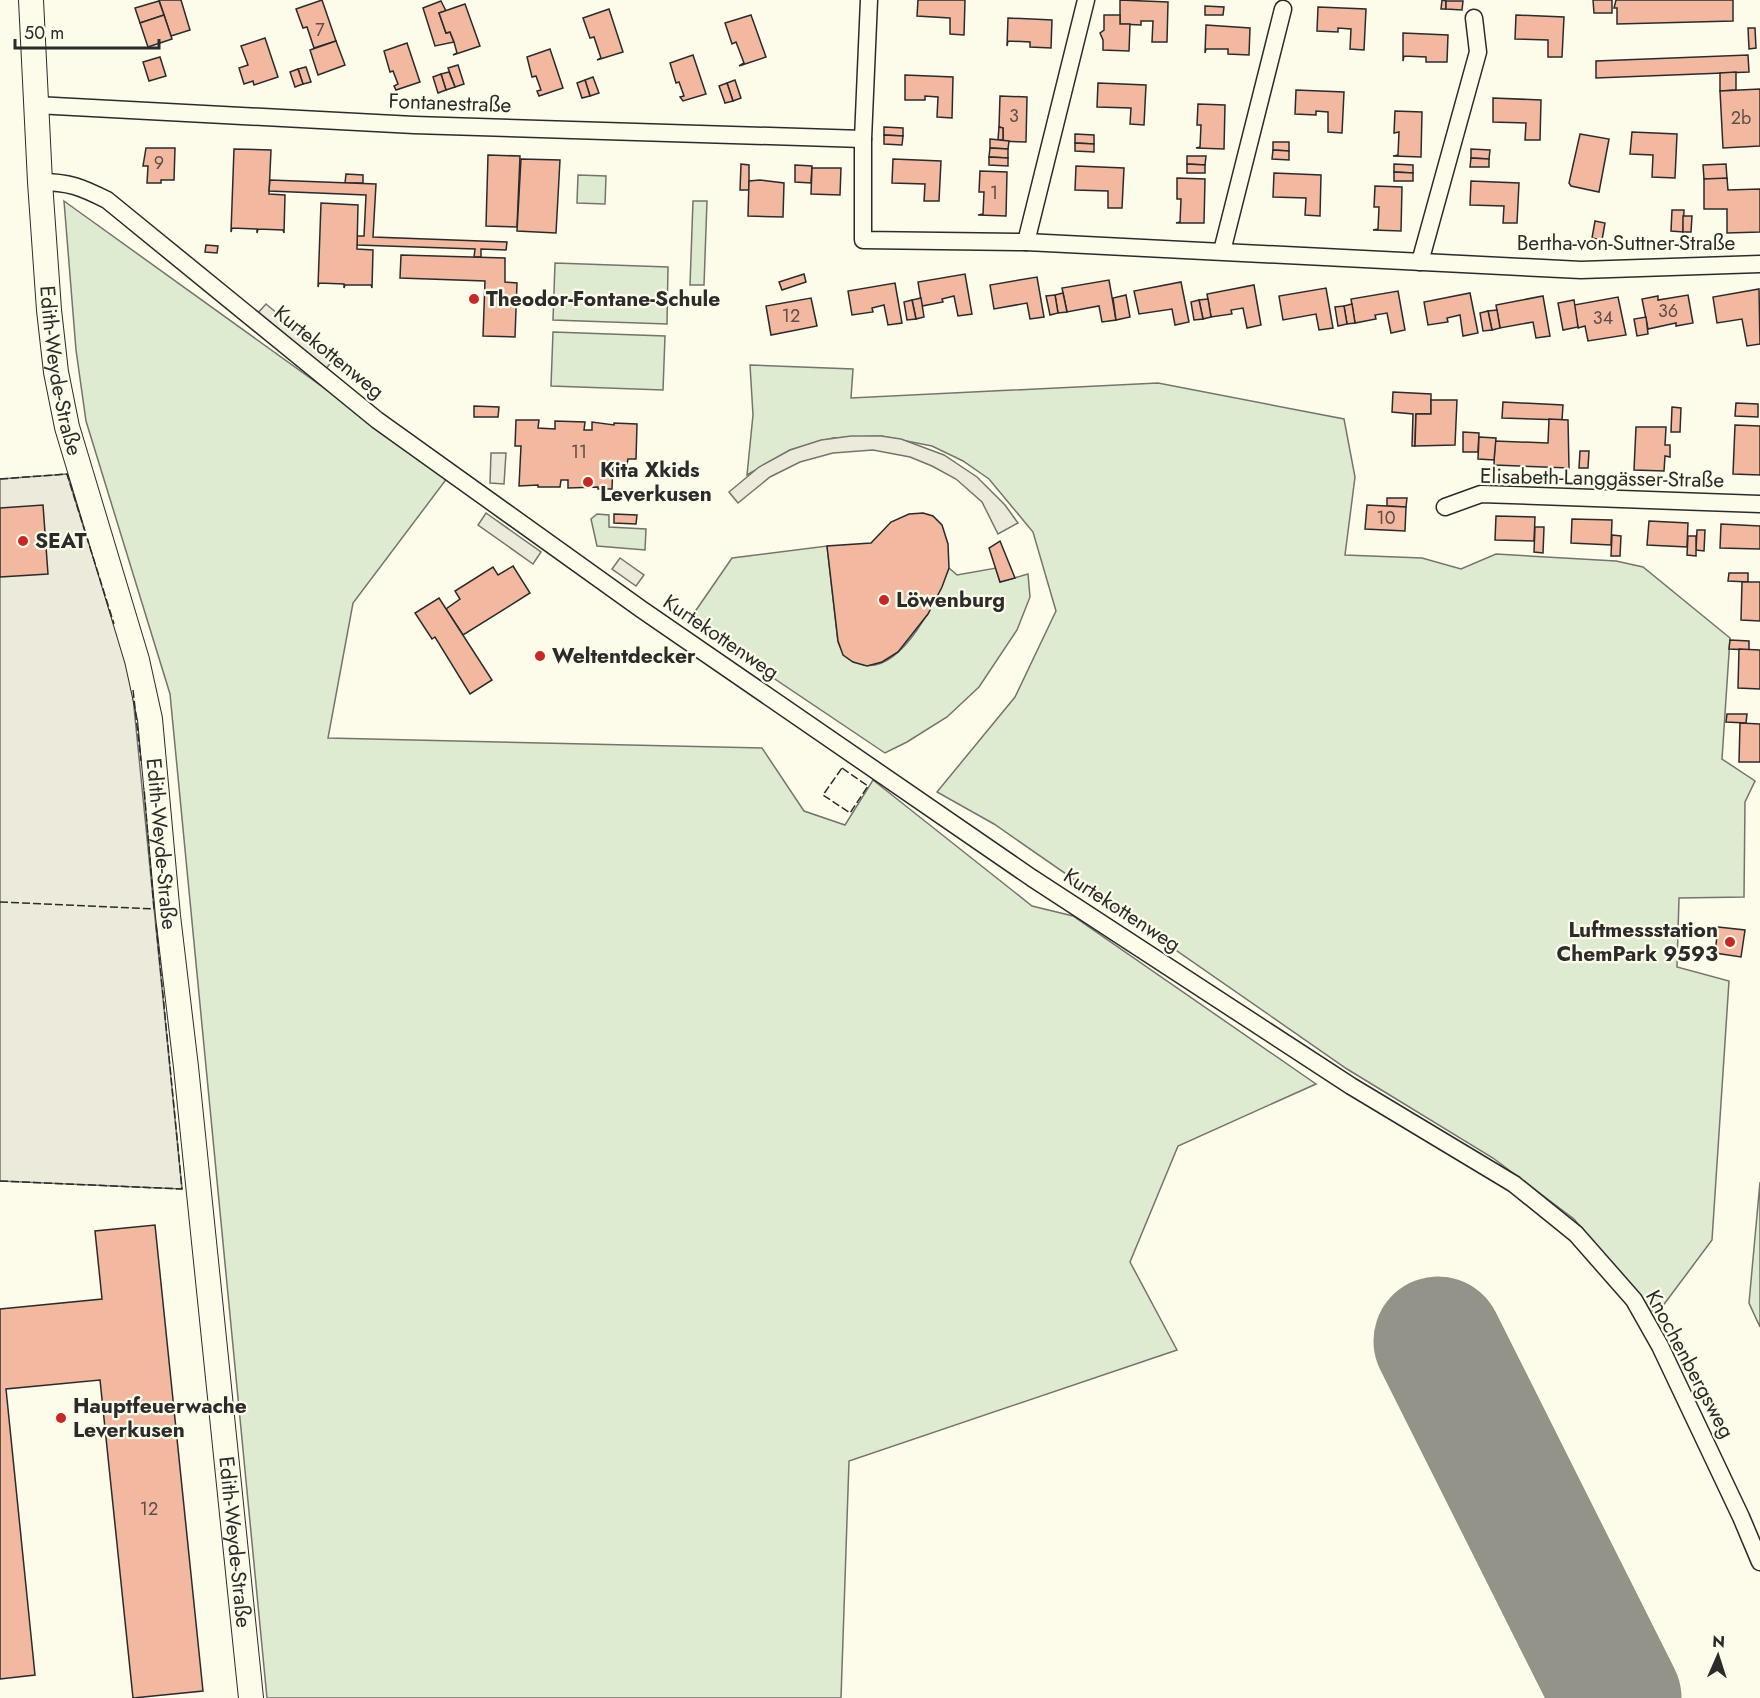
<svg xmlns="http://www.w3.org/2000/svg" width="1760" height="1698" font-family="Jost,sans-serif">
<rect width="100%" height="100%" fill="#fdfbea"/>
<!-- green -->
<g fill="#deebd1" stroke="#74746e" stroke-width="1.5">
<polygon points="578,175 606,176 605,204 577,203"/>
<polygon points="64,201 448,477 353,603 328,738 762,748 804,811 845,825 873,780 1032,906 1073,916 1316,1084 1178,1146 1130,1262 1177,1350 849,1461 841,1698 267,1698 170,694 86,421 76,350"/>
<polygon points="693,201 707,201 704,285 690,285"/>
<polygon points="555,263 668,267 667,324 553,320"/>
<polygon points="553,332 665,336 663,390 551,386"/>
<polygon points="750,365 853,369 851,398 1158,383 1344,419 1355,477 1345,555 1422,558 1461,569 1496,554 1616,561 1643,567 1730,638 1722,759 1755,781 1745,802 1744,897 1679,898 1677,967 1729,981 1712,1240 1656,1315 1574,1219 1493,1158 1347,1069 994,824 937,792 1015,697 1056,611 1033,532 989,479 963,461 932,446 881,436 833,438 790,450 747,475 753,415"/>
<polygon points="597,514 609,515 609,527 646,529 645,550 597,546 591,519"/>
<path d="M 827,546 L 838,642 C 843,655 849,662 864,665 C 903,672 938,597 949,568 L 957,575 L 996,568 L 1000,582 L 1028,574 L 1030,597 L 1017,630 L 979,687 L 947,717 L 907,742 L 885,753 L 693,624 L 692,616 L 732,558 Z"/>
<polygon points="1760,1182 1760,1327 1749,1303"/>
</g>
<!-- parking -->
<g fill="#eceadb" stroke="#74746e" stroke-width="1.5">
<polygon points="266,304 333,360 325,370 257,314"/>
<polygon points="851,436 881,436 901,439 944,455 977,477 1005,505 1018,523 998,534 982,502 956,479 932,466 910,457 873,450 833,453 800,462 770,477 738,503 729,492 759,467 790,450 821,440"/>
<polygon points="491,453 506,453 504,484 490,483"/>
<polygon points="67,474 131,677 182,1189 0,1181 0,479"/>
<polygon points="486,513 541,552 533,564 478,525"/>
<polygon points="620,558 644,575 636,586 612,569"/>
</g>
<g fill="none" stroke-linecap="round" stroke-linejoin="round">
<!-- runway -->
<polyline stroke="#94938a" stroke-width="129" points="1438,1341 1617,1698"/>
</g>
<!-- building -->
<g fill="#f2b8a0" stroke="#2b2b2b" stroke-width="1.5">
<polygon points="159,0 181,0 190,30 171,36"/>
<polygon points="322,0 336,41 314,48 307,27 303,28 296,9"/>
<polygon points="918,0 965,0 964,35 950,34 950,18 917,16"/>
<polygon points="1120,0 1168,2 1167,42 1152,42 1153,21 1141,21 1141,25 1120,24"/>
<polygon points="1442,0 1446,1 1446,9 1441,9"/>
<polygon points="1593,0 1612,0 1612,13 1594,13"/>
<polygon points="1616,0 1733,0 1733,21 1617,24 1617,8 1614,8"/>
<polygon points="159,1 164,15 140,23 135,8"/>
<polygon points="441,1 446,11 439,13 446,33 450,32 454,42 435,46 423,8"/>
<polygon points="1446,1 1463,1 1462,10 1446,9"/>
<polygon points="465,4 480,46 453,55 457,53 454,42 450,32 446,33 439,13"/>
<polygon points="1205,6 1224,7 1223,15 1205,15"/>
<polygon points="1318,7 1366,9 1364,50 1350,49 1351,29 1338,28 1338,32 1317,31"/>
<polygon points="609,9 623,52 597,60 601,58 594,37 590,38 583,18"/>
<polygon points="164,15 172,39 148,47 140,23"/>
<polygon points="751,15 766,57 739,66 744,63 736,42 732,44 725,23"/>
<polygon points="1104,15 1120,15 1120,24 1130,24 1129,51 1103,50 1103,40 1100,33 1104,30"/>
<polygon points="1516,15 1564,17 1562,57 1548,57 1548,40 1515,39"/>
<polygon points="1008,18 1052,20 1051,48 1030,47 1030,42 1008,41 1007,46"/>
<polygon points="1206,25 1250,28 1249,55 1228,54 1228,49 1206,49 1205,53"/>
<polygon points="1748,28 1755,28 1756,48 1749,49"/>
<polygon points="1403,33 1448,35 1447,62 1426,62 1426,57 1404,56 1403,61"/>
<polygon points="265,38 278,77 254,85 253,81 244,84 239,68 248,65 241,46"/>
<polygon points="336,41 345,65 318,75 310,50"/>
<polygon points="407,43 420,82 396,90 394,86 398,84 393,71 390,72 384,51"/>
<polygon points="550,49 563,88 539,96 537,91 541,90 536,76 532,77 527,57"/>
<polygon points="693,55 706,94 683,101 680,97 684,96 679,82 676,83 670,63"/>
<polygon points="1748,55 1749,72 1596,78 1596,61"/>
<polygon points="160,57 166,76 149,81 143,62"/>
<polygon points="458,65 464,84 455,87 448,68"/>
<polygon points="306,67 311,82 303,84 298,69"/>
<polygon points="298,69 303,84 295,87 290,72"/>
<polygon points="449,72 455,87 446,90 441,74"/>
<polygon points="1736,72 1736,90 1720,91 1720,73"/>
<polygon points="441,74 446,90 438,93 433,77"/>
<polygon points="905,75 953,77 952,118 937,117 938,97 925,96 925,100 905,100"/>
<polygon points="593,77 599,93 590,96 585,80"/>
<polygon points="585,80 590,96 582,98 577,83"/>
<polygon points="735,80 741,98 733,101 727,83"/>
<polygon points="727,83 733,101 725,103 719,86"/>
<polygon points="1098,83 1146,85 1144,125 1130,124 1131,108 1097,107"/>
<polygon points="1760,89 1760,146 1723,148 1720,91"/>
<polygon points="1296,90 1344,92 1342,133 1328,132 1328,112 1316,111 1316,115 1295,114"/>
<polygon points="1000,96 1027,97 1026,142 998,141 1003,140 1003,128 999,127"/>
<polygon points="1493,98 1541,100 1540,140 1525,140 1526,123 1493,122"/>
<polygon points="1198,104 1225,105 1224,149 1196,148 1200,147 1201,125 1197,125"/>
<polygon points="1395,111 1422,112 1421,157 1393,156 1398,155 1399,132 1394,133"/>
<polygon points="884,127 903,128 903,136 884,135"/>
<polygon points="999,127 1003,128 1003,140 998,140"/>
<polygon points="1632,132 1677,134 1675,178 1652,177 1653,155 1630,154"/>
<polygon points="1075,134 1094,135 1094,144 1075,143"/>
<polygon points="1580,134 1609,139 1599,192 1571,186 1569,183"/>
<polygon points="884,135 903,136 902,145 884,144"/>
<polygon points="990,139 1009,141 1008,149 990,148"/>
<polygon points="1273,142 1289,142 1289,151 1273,150"/>
<polygon points="1075,143 1094,144 1094,152 1075,151"/>
<polygon points="146,148 175,148 174,180 161,180 161,183 147,183 148,166 143,166"/>
<polygon points="990,148 1008,149 1008,158 989,157"/>
<polygon points="234,149 271,150 269,194 285,195 284,233 283,230 258,229 257,233 257,229 232,228 231,232"/>
<polygon points="1471,149 1490,150 1489,159 1471,158"/>
<polygon points="1273,150 1289,151 1289,160 1272,159"/>
<polygon points="488,155 520,156 517,227 486,226"/>
<polygon points="1187,156 1206,156 1205,165 1187,164"/>
<polygon points="989,157 1008,158 1008,166 989,165"/>
<polygon points="1471,158 1489,159 1489,167 1470,167"/>
<polygon points="521,159 560,160 556,233 517,231"/>
<polygon points="893,159 941,161 939,201 924,201 925,184 892,183"/>
<polygon points="741,164 749,165 749,190 740,190"/>
<polygon points="1187,164 1205,165 1205,173 1187,173"/>
<polygon points="1394,164 1413,165 1413,173 1394,172"/>
<polygon points="1726,164 1727,179 1704,179 1703,165"/>
<polygon points="795,165 812,166 811,183 795,182"/>
<polygon points="1076,166 1124,168 1122,208 1108,208 1108,191 1075,190"/>
<polygon points="812,168 841,168 840,195 811,194"/>
<polygon points="980,171 1007,172 1006,216 978,215 983,214 984,192 979,192"/>
<polygon points="1394,172 1413,173 1413,181 1394,181"/>
<polygon points="1274,173 1321,175 1320,216 1305,215 1306,198 1273,197"/>
<polygon points="346,174 363,175 363,183 345,183"/>
<polygon points="1177,178 1205,179 1204,223 1176,223 1180,222 1181,199 1177,199"/>
<polygon points="1727,178 1728,190 1760,189 1760,232 1727,233 1727,209 1704,209 1704,179"/>
<polygon points="270,180 376,184 373,237 507,242 506,250 481,249 481,257 474,257 475,249 357,245 357,236 364,236 366,195 269,191"/>
<polygon points="760,180 784,183 783,217 748,216 749,181"/>
<polygon points="1471,181 1519,183 1517,223 1503,223 1504,206 1470,205"/>
<polygon points="1375,186 1402,187 1401,231 1373,230 1378,229 1379,207 1374,207"/>
<polygon points="321,203 358,205 357,249 373,250 372,288 371,285 345,285 344,288 344,284 319,283 318,287"/>
<polygon points="1672,210 1684,210 1683,232 1671,231"/>
<polygon points="1683,216 1692,216 1691,232 1683,232"/>
<polygon points="1595,221 1605,223 1602,240 1592,238"/>
<polygon points="206,245 218,246 217,253 205,252"/>
<polygon points="401,255 505,258 505,282 517,283 515,337 483,336 485,281 400,278"/>
<polygon points="804,274 806,282 782,290 779,282"/>
<polygon points="965,274 972,314 958,316 954,296 942,299 943,302 922,306 918,282"/>
<polygon points="1037,277 1044,317 1030,319 1027,303 994,309 990,285"/>
<polygon points="1109,280 1116,320 1102,322 1099,306 1067,312 1062,288"/>
<polygon points="1181,282 1189,322 1175,325 1172,309 1139,314 1134,291"/>
<polygon points="895,283 902,323 888,325 884,305 872,308 873,312 852,315 848,291"/>
<polygon points="1254,285 1261,325 1247,328 1243,308 1231,310 1232,314 1211,317 1207,294"/>
<polygon points="1326,288 1333,328 1319,330 1316,314 1283,320 1279,296"/>
<polygon points="1759,289 1760,344 1747,346 1742,319 1717,323 1713,297"/>
<polygon points="1398,291 1405,330 1391,333 1387,313 1375,315 1376,319 1355,323 1351,299"/>
<polygon points="1063,293 1067,312 1058,313 1055,295"/>
<polygon points="1470,293 1478,333 1463,336 1460,315 1447,318 1448,322 1428,325 1424,302"/>
<polygon points="1055,295 1058,313 1050,315 1046,296"/>
<polygon points="1126,295 1130,317 1116,320 1113,298"/>
<polygon points="1688,295 1693,323 1676,326 1676,323 1648,329 1642,299 1658,296 1658,300"/>
<polygon points="1543,296 1550,336 1536,338 1533,322 1500,328 1496,305"/>
<polygon points="1618,297 1626,335 1588,341 1585,326 1578,328 1574,305"/>
<polygon points="811,298 817,326 771,335 766,306"/>
<polygon points="921,298 924,317 916,319 912,300"/>
<polygon points="1208,299 1211,317 1203,319 1199,300"/>
<polygon points="912,300 916,319 907,320 904,302"/>
<polygon points="1199,300 1203,319 1194,320 1191,302"/>
<polygon points="1574,300 1578,327 1563,330 1558,303"/>
<polygon points="1352,304 1355,323 1347,324 1344,306"/>
<polygon points="1344,306 1347,324 1338,326 1335,307"/>
<polygon points="1497,310 1500,328 1492,330 1488,311"/>
<polygon points="1488,311 1492,330 1483,331 1480,313"/>
<polygon points="1646,317 1648,334 1637,336 1634,319"/>
<polygon points="1393,392 1431,394 1431,414 1416,414 1415,446 1412,446 1413,414 1392,412"/>
<polygon points="1431,400 1457,400 1455,445 1415,446 1416,414 1431,414"/>
<polygon points="1503,402 1563,405 1562,420 1502,418"/>
<polygon points="1736,403 1758,404 1758,417 1735,416"/>
<polygon points="474,406 499,407 498,417 474,417"/>
<polygon points="1672,407 1681,408 1680,432 1671,432"/>
<polygon points="1549,419 1568,420 1569,468 1494,465 1495,441 1548,443"/>
<polygon points="516,420 539,420 538,428 555,429 555,421 585,422 584,430 592,430 592,422 614,425 614,423 637,424 636,459 628,459 627,464 613,463 612,489 598,489 598,487 568,488 568,480 561,480 560,487 538,487 538,485 519,486 521,446 515,446"/>
<polygon points="1735,425 1760,426 1760,475 1733,474"/>
<polygon points="1636,427 1666,427 1665,445 1670,445 1670,457 1665,456 1664,471 1634,470"/>
<polygon points="1463,432 1479,433 1478,452 1463,452"/>
<polygon points="1479,437 1496,438 1494,460 1478,459"/>
<polygon points="1580,451 1589,451 1588,468 1579,468"/>
<polygon points="1387,498 1407,498 1406,507 1387,506"/>
<polygon points="43,505 48,574 0,577 0,508"/>
<polygon points="1367,505 1406,507 1405,531 1365,529"/>
<polygon points="923,513 933,516 942,525 948,544 949,568 942,587 928,614 898,652 882,662 867,666 853,662 843,655 838,641 827,546 871,543 891,522 909,514"/>
<polygon points="614,514 637,515 636,524 614,523"/>
<polygon points="1496,516 1535,517 1534,541 1495,540"/>
<polygon points="1572,519 1612,520 1611,545 1571,543"/>
<polygon points="1649,521 1688,523 1687,547 1647,545"/>
<polygon points="1721,524 1760,526 1760,549 1720,548"/>
<polygon points="1535,527 1544,527 1543,553 1534,552"/>
<polygon points="1697,530 1705,530 1704,551 1696,550"/>
<polygon points="1612,535 1621,536 1620,556 1611,556"/>
<polygon points="1688,536 1696,536 1696,556 1687,555"/>
<polygon points="1000,541 1015,578 1000,582 989,548"/>
<polygon points="513,566 530,593 463,635 446,609 460,599 455,591 493,567 498,575"/>
<polygon points="1729,573 1748,573 1748,582 1728,581"/>
<polygon points="1742,582 1760,582 1760,621 1741,620"/>
<polygon points="439,598 492,680 470,694 435,637 432,639 415,613"/>
<polygon points="1730,640 1749,641 1749,650 1729,649"/>
<polygon points="1739,649 1760,650 1760,689 1738,688"/>
<polygon points="1727,714 1747,714 1746,723 1726,722"/>
<polygon points="1740,723 1760,724 1760,762 1739,762"/>
<polygon points="1718,927 1745,930 1741,957 1715,953"/>
<polygon points="155,1225 203,1691 133,1698 100,1380 6,1389 35,1675 0,1679 0,1309 102,1299 95,1231"/>
</g>
<g fill="none" stroke-linecap="round" stroke-linejoin="round">
<!-- street casing -->
<g stroke="#2b2b2b" stroke-width="19">
<g id="street">
<polyline points="869,0 863,139 863,240 1026,242 1581,270 1760,264"/>
<polyline points="36,105 414,125 863,139"/>
<path d="M 40,182 C 69,182 81,187 107,200 L 377,420 L 641,609 L 1032,878 L 1351,1086 L 1514,1184 L 1576,1234 L 1634,1300 L 1660,1346 L 1741,1517 L 1760,1562"/>
<polyline points="1026,242 1086,0"/>
<polyline points="1222,251 1283,9"/>
<polyline points="1420,262 1478,52 1474,18"/>
<polyline points="1445,507 1481,494 1760,504"/>
</g>
</g>
<!-- secondary casing -->
<g stroke="#2b2b2b" stroke-width="26">
<g id="secondary">
<path id="s1" d="M 31,0 L 40,182 L 49,310 L 56,372 L 67,427 L 137,660 L 150,719 L 168,916 L 186,1067 L 251,1698"/>
</g>
</g>
<!-- street -->
<use href="#street" stroke="#fdfbea" stroke-width="16"/>
<!-- secondary -->
<use href="#secondary" stroke="#fdfbea" stroke-width="24"/>
<!-- fence -->
<g stroke="#2b2b2b" stroke-width="1.5" stroke-dasharray="8 3" stroke-linecap="butt">
<polyline points="0,479 67,474 114,624"/>
<polyline points="133,690 141,761"/>
<polygon points="842,768 868,786 850,813 823,795"/>
<polyline points="0,902 154,909 144,788"/>
<polyline points="0,1181 182,1189 156,924"/>
</g>
</g>
<!-- markers -->
<g fill="#c62828" stroke="#fdfbea" stroke-width="2">
<circle cx="474" cy="299" r="6"/>
<circle cx="588" cy="482" r="6"/>
<circle cx="23" cy="541" r="6"/>
<circle cx="884" cy="600" r="6"/>
<circle cx="540" cy="656" r="6"/>
<circle cx="1730" cy="942" r="6"/>
<circle cx="61" cy="1418" r="6"/>
</g>
<g text-anchor="middle" dominant-baseline="central" stroke-width="4.5" stroke-linejoin="round" paint-order="stroke">
<!-- number labels -->
<g font-size="18" fill="#5d4e48">
<text x="320" y="30">7</text>
<text x="1014" y="116">3</text>
<text x="1741" y="118">2b</text>
<text x="159" y="163">9</text>
<text x="994" y="193">1</text>
<text x="1668" y="311">36</text>
<text x="791" y="316">12</text>
<text x="1603" y="318">34</text>
<text x="579" y="452">11</text>
<text x="1386" y="518">10</text>
<text x="149" y="1509">12</text>
</g>
<!-- street labels -->
<g font-size="21" fill="#2b2b2b" stroke="#fdfbea">
<text transform="translate(450 103) rotate(2)">Fontanestraße</text>
<text x="1626" y="243">Bertha-von-Suttner-Straße</text>
<text transform="translate(329 352) rotate(39)">Kurtekottenweg</text>
<text stroke="none"><textPath href="#s1" startOffset="372">Edith-Weyde-Straße</textPath></text>
<text transform="translate(1602 478) rotate(1)">Elisabeth-Langgässer-Straße</text>
<text transform="translate(721 637) rotate(34)">Kurtekottenweg</text>
<text stroke="none"><textPath href="#s1" startOffset="858">Edith-Weyde-Straße</textPath></text>
<text transform="translate(1122 910) rotate(33)">Kurtekottenweg</text>
<text transform="translate(1690 1364) rotate(62)">Knochenbergsweg</text>
<text stroke="none"><textPath href="#s1" startOffset="1560">Edith-Weyde-Straße</textPath></text>
</g>
<!-- poi labels -->
<g font-size="21" font-weight="bold" fill="#2b2b2b" stroke="#fdfbea" text-anchor="start">
<text x="486" y="299">Theodor-Fontane-Schule</text>
<text x="600" y="470">Kita Xkids<tspan x="600" dy="24">Leverkusen</tspan></text>
<text x="35" y="541">SEAT</text>
<text x="896" y="600">Löwenburg</text>
<text x="552" y="656">Weltentdecker</text>
<text x="1718" y="930" text-anchor="end">Luftmessstation<tspan x="1718" dy="24">ChemPark 9593</tspan></text>
<text x="73" y="1406">Hauptfeuerwache<tspan x="73" dy="24">Leverkusen</tspan></text>
</g>
</g>
<!-- north arrow -->
<g transform="translate(1718 1656) rotate(3)" stroke="#fdfbea" stroke-width="4.5" paint-order="stroke">
<path d="M0-4.5L10 22L0 15L-10 22Z" fill="#2b2b2b"/>
<text y="-9" font-size="16" font-weight="bold" text-anchor="middle" fill="#2b2b2b">N</text>
</g>
<!-- scale -->
<path d="M15 39v9h144v-9" fill="none" stroke="#2b2b2b" stroke-width="3"/>
<text x="24" y="39" font-size="18" fill="#2b2b2b" stroke="#fdfbea" stroke-width="4.5" paint-order="stroke">50 m</text>
</svg>
